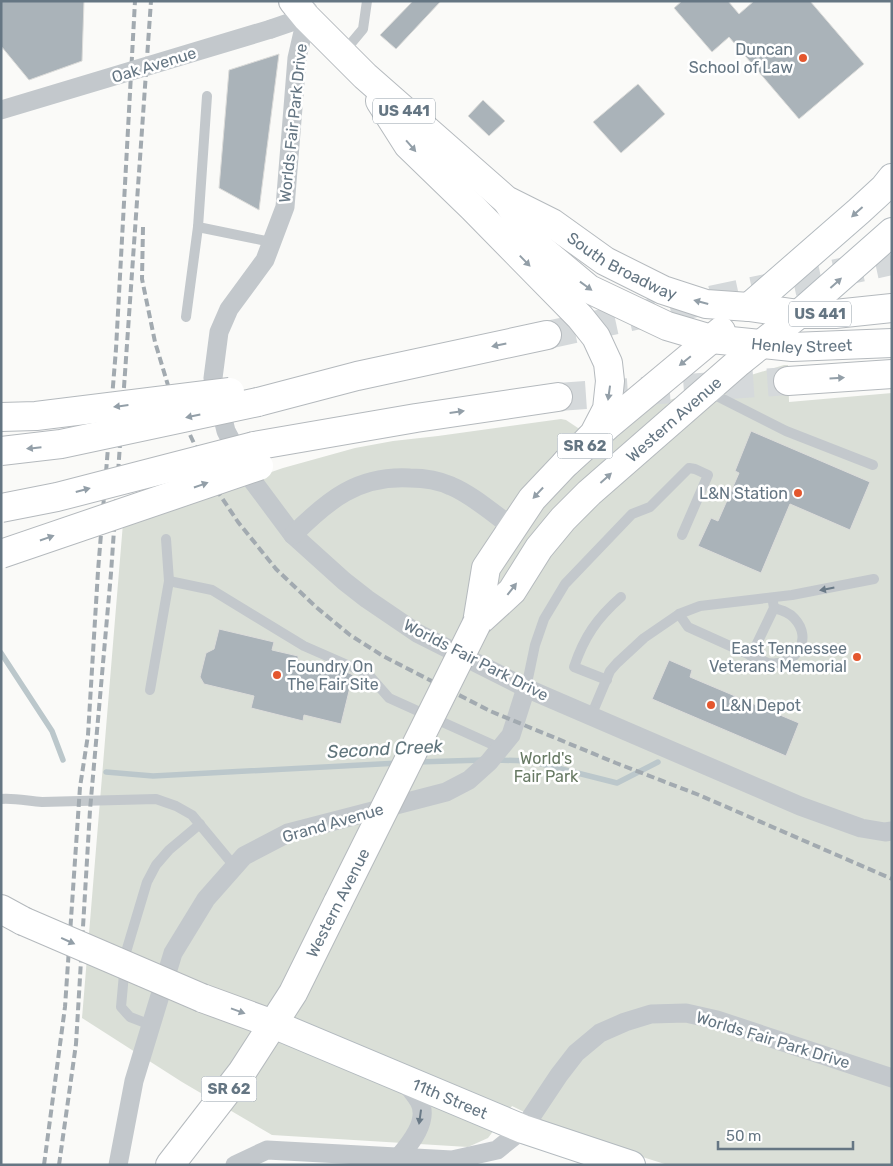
<svg xmlns="http://www.w3.org/2000/svg" width="893" height="1166" font-family="Rubik,sans-serif">
<rect width="100%" height="100%" fill="#fafaf8"/>
<!-- green -->
<polygon fill="#dadfd7" points="784,365 788,365 789,402 892,393 892,1165 668,1165 569,1134 512,1106 488,1138 468,1147 272,1135 182,1082 82,1018 123,523 283,468 355,448 393,441 438,436 561,419 566,420 578,428"/>
<g fill="none" stroke-linecap="round" stroke-linejoin="round">
<!-- stream -->
<g stroke="#bbc7cb" stroke-width="5.5">
<polyline points="1,653 52,731 63,760"/>
<polyline points="495,760 530,761 617,783 658,762"/>
<polyline points="416,762 484,760"/>
<polyline points="106,772 153,776 399,763"/>
</g>
</g>
<!-- building -->
<g fill="#aab3b9" stroke="#dcdcda">
<polygon points="1,1 84,1 82,61 29,80 1,46"/>
<polygon points="413,1 441,1 396,49 380,35"/>
<polygon points="682,1 728,1 739,14 754,1 810,1 864,64 799,119 729,37 712,52 674,8"/>
<polygon points="279,54 259,210 219,188 229,70"/>
<polygon points="638,84 665,114 621,153 593,122"/>
<polygon points="483,100 505,121 489,136 468,116"/>
<polygon points="751,431 870,482 850,530 790,504 761,573 698,546 711,518 718,521 739,473 735,471"/>
<polygon points="219,629 274,642 272,650 298,656 298,660 342,670 353,675 341,724 304,715 303,721 251,708 254,696 204,684 200,677 206,653 214,649"/>
<polygon points="669,660 692,670 690,677 799,723 786,756 652,699"/>
</g>
<g fill="none" stroke-linecap="round" stroke-linejoin="round">
<!-- highway-tunnel -->
<g stroke="#d5d9db" stroke-width="28" stroke-dasharray="28 14" stroke-linecap="butt">
<polyline points="547,335 892,261"/>
<polyline points="558,397 788,381"/>
</g>
<!-- secondary casing -->
<g stroke="#b3babf" stroke-width="30">
<g id="secondary">
<polyline points="749,307 859,211 884,188 892,178"/>
<polyline points="799,314 892,232"/>
<path id="s1" d="M 273,1024 L 523,1129 L 631,1165"/>
</g>
</g>
<!-- primary casing -->
<g stroke="#b5babe" stroke-width="30">
<g id="primary">
<path id="s2" d="M 293,1 L 306,17 L 365,76 L 506,200 L 552,223 L 605,261 L 663,290 L 706,304 L 749,307 L 799,314 L 835,314 L 892,308"/>
<polyline points="380,101 408,145 473,208 580,317 596,337 608,363 610,381 607,409 594,434 566,463"/>
<path id="s3" d="M 507,201 L 534,243 L 589,289 L 667,326 L 711,339 L 792,347 L 892,343"/>
<path id="s4" d="M 477,623 L 512,591 L 539,548 L 563,519 L 589,493 L 739,362 L 799,314"/>
<polyline points="477,623 486,568 532,499 566,463 607,426 721,331"/>
<polyline points="170,1165 242,1072 293,993 338,902"/>
</g>
</g>
<!-- highway casing -->
<g stroke="#b4b9bd" stroke-width="30">
<g id="highway">
<polyline points="788,381 892,374"/>
<polyline points="258,402 357,376 547,335"/>
<polyline points="254,446 416,418 558,397"/>
<polyline points="1,909 23,921"/>
<polyline points="202,998 273,1024"/>
</g>
</g>
<!-- lane -->
<g stroke="#c3c8cc" stroke-width="10">
<polyline points="343,53 363,29 367,1"/>
<polyline points="207,96 198,227 271,242"/>
<polyline points="186,317 198,227"/>
<polyline points="709,392 786,431 873,465"/>
<polyline points="169,581 212,590 304,646 368,674 389,698 500,748"/>
<path d="M 679,614 L 688,627 L 768,663 C 796,667 814,639 794,618 C 789,612 781,610 774,608"/>
<polyline points="751,656 774,608 773,602"/>
<path d="M 607,680 L 574,667 C 584,637 597,618 621,597"/>
<polyline points="526,688 535,645 544,619 565,584 632,514 650,507 689,468 695,469 708,475 682,535"/>
<polyline points="150,690 169,581 166,539"/>
<polyline points="591,716 610,671 617,663 644,638 679,614 700,606 792,595 874,579"/>
<path d="M 1,799 C 15,798 28,801 42,802 L 156,799 L 176,806 L 192,815 L 235,867"/>
<polyline points="151,1025 130,1017 121,1007 126,952 147,882 156,865 169,850 200,824"/>
</g>
<!-- street -->
<g stroke="#c3c8cc" stroke-width="19">
<polyline points="308,10 297,58 285,207 265,260 229,309 219,332 213,378 226,431 252,480 293,535 344,581 367,599 417,633 526,688 800,806 861,828 885,832 892,831"/>
<polyline points="271,29 306,17"/>
<path d="M 293,535 C 328,500 358,475 410,478 C 424,478 438,480 451,486 C 471,494 494,514 512,527"/>
<path d="M 398,1158 C 410,1144 430,1120 419,1101 C 415,1094 408,1086 402,1079"/>
<polyline points="118,1165 134,1081 173,953 206,899 244,856 288,833 446,792 469,780 489,762 511,735 526,688"/>
<polyline points="235,1165 267,1150 452,1160 497,1150 523,1129 559,1075 576,1053 600,1033 625,1022 651,1014 686,1013 717,1020 892,1078"/>
</g>
<!-- secondary -->
<use href="#secondary" stroke="#fff" stroke-width="28"/>
<!-- primary -->
<use href="#primary" stroke="#fff" stroke-width="28"/>
<!-- highway -->
<use href="#highway" stroke="#fff" stroke-width="28"/>
<!-- rail -->
<g stroke="#a2aab0" stroke-width="4" stroke-dasharray="8 4" stroke-linecap="butt">
<polyline points="143,227 142,279 155,342 170,392 214,486 238,522 276,569 316,607 350,635 383,656 490,711 616,763 699,795 892,879"/>
<polyline points="44,1165 65,1007 80,787 88,735 98,571 116,349 135,1"/>
<polyline points="59,1165 76,1044 90,810 111,573 151,1"/>
</g>
<!-- primary-bridge casing -->
<g stroke="#b5babe" stroke-width="30" stroke-linecap="butt">
<polyline id="primary-bridge" points="338,902 477,623"/>
</g>
<!-- highway-bridge casing -->
<g stroke="#b4b9bd" stroke-width="30" stroke-linecap="butt">
<g id="highway-bridge">
<polyline points="1,417 36,416 230,392"/>
<polyline points="1,451 61,444 258,402"/>
<polyline points="1,508 57,497 254,446"/>
<polyline points="1,554 259,466"/>
<polyline points="23,921 202,998"/>
</g>
</g>
<!-- street-bridge -->
<polyline stroke="#c3c8cc" stroke-width="19" points="1,110 271,29"/>
<!-- primary-bridge -->
<use href="#primary-bridge" stroke="#fff" stroke-width="28"/>
<!-- highway-bridge -->
<use href="#highway-bridge" stroke="#fff" stroke-width="28"/>
</g>
<!-- one-way arrows -->
<defs><path id="oneway-solid" d="M-6-.8H1V-3.2L6.5 0L1 3.2V.8H-6Z" transform="scale(1.25)"/></defs>
<g fill="#939fa8">
<use href="#oneway-solid" transform="translate(411 146) rotate(49)"/>
<use href="#oneway-solid" transform="translate(857 212) rotate(138)"/>
<use href="#oneway-solid" transform="translate(525 261) rotate(46)"/>
<use href="#oneway-solid" transform="translate(836 283) rotate(-42)"/>
<use href="#oneway-solid" transform="translate(586 286) rotate(36)"/>
<use href="#oneway-solid" transform="translate(701 302) rotate(-165)"/>
<use href="#oneway-solid" transform="translate(499 345) rotate(168)"/>
<use href="#oneway-solid" transform="translate(685 361) rotate(141)"/>
<use href="#oneway-solid" transform="translate(837 378) rotate(-4)"/>
<use href="#oneway-solid" transform="translate(609 393) rotate(98)"/>
<use href="#oneway-solid" transform="translate(121 406) rotate(173)"/>
<use href="#oneway-solid" transform="translate(457 412) rotate(-8)"/>
<use href="#oneway-solid" transform="translate(193 416) rotate(168)"/>
<use href="#oneway-solid" transform="translate(34 448) rotate(174)"/>
<use href="#oneway-solid" transform="translate(606 478) rotate(-42)"/>
<use href="#oneway-solid" transform="translate(201 485) rotate(-19)"/>
<use href="#oneway-solid" transform="translate(83 490) rotate(-15)"/>
<use href="#oneway-solid" transform="translate(538 493) rotate(133)"/>
<use href="#oneway-solid" transform="translate(47 538) rotate(-19)"/>
<use href="#oneway-solid" transform="translate(512 589) rotate(-52)"/>
<use href="#oneway-solid" transform="translate(68 941) rotate(24)"/>
<use href="#oneway-solid" transform="translate(238 1011) rotate(20)"/>
</g>
<g fill="#6a7a87">
<use href="#oneway-solid" transform="translate(827 589) rotate(169)"/>
<use href="#oneway-solid" transform="translate(420 1117) rotate(98)"/>
</g>
<!-- markers -->
<g fill="#e4572e" stroke="#fff" stroke-width="2">
<circle cx="803" cy="58" r="5"/>
<circle cx="798" cy="493" r="5"/>
<circle cx="857" cy="657" r="5"/>
<circle cx="277" cy="675" r="5"/>
<circle cx="711" cy="705" r="5"/>
</g>
<g text-anchor="middle" dominant-baseline="central" stroke-width="5" stroke-linejoin="round" paint-order="stroke">
<!-- shield labels -->
<g fill="#fff" stroke="#939fa8" stroke-width="1">
<rect x="373" y="98.5" width="62" height="25" rx="4"/>
<rect x="789" y="301.5" width="62" height="25" rx="4"/>
<rect x="557.5" y="433.5" width="55" height="25" rx="4"/>
<rect x="201.5" y="1076.5" width="55" height="25" rx="4"/>
</g>
<g font-size="15" font-weight="bold" fill="#657683">
<text x="404" y="111">US 441</text>
<text x="820" y="314">US 441</text>
<text x="585" y="446">SR 62</text>
<text x="229" y="1089">SR 62</text>
</g>
<!-- poi labels -->
<g font-size="16" fill="#657683" stroke="#fff" text-anchor="end">
<text x="793" y="49">Duncan<tspan x="793" dy="18">School of Law</tspan></text>
<text x="788" y="493">L&amp;N Station</text>
<text x="847" y="648">East Tennessee<tspan x="847" dy="18">Veterans Memorial</tspan></text>
<text x="287" y="666" text-anchor="start">Foundry On<tspan x="287" dy="18">The Fair Site</tspan></text>
<text x="721" y="705" text-anchor="start">L&amp;N Depot</text>
</g>
<!-- street labels -->
<g font-size="16" fill="#657683" stroke="#fff">
<text transform="translate(154 65) rotate(-17)">Oak Avenue</text>
<text transform="translate(293 123) rotate(-84)">Worlds Fair Park Drive</text>
<text stroke="none"><textPath href="#s2" startOffset="426">South Broadway</textPath></text>
<text stroke="none"><textPath href="#s3" startOffset="345">Henley Street</textPath></text>
<text stroke="none"><textPath href="#s4" startOffset="285">Western Avenue</textPath></text>
<text transform="translate(476 660) rotate(27)">Worlds Fair Park Drive</text>
<text transform="translate(333 823) rotate(-16)">Grand Avenue</text>
<text transform="translate(338 903) rotate(-63)">Western Avenue</text>
<text transform="translate(773 1040) rotate(17)">Worlds Fair Park Drive</text>
<text stroke="none"><textPath href="#s1" startOffset="192">11th Street</textPath></text>
</g>
<!-- park labels -->
<g font-size="16" fill="#687a64" stroke="#fff">
<text x="546" y="758">World's<tspan x="546" dy="18">Fair Park</tspan></text>
</g>
<!-- water labels -->
<g font-size="18" font-style="italic" fill="#60757c" stroke="#fff">
<text transform="translate(385 749) rotate(-3)">Second Creek</text>
</g>
</g>
<!-- border -->
<rect width="893" height="1166" fill="none" stroke="#657683" stroke-width="5"/>
<!-- scale -->
<path d="M718 1141v8h135v-8" fill="none" stroke="#657683" stroke-width="2.5"/>
<text x="726" y="1141" font-size="15" fill="#657683" stroke="#ffffff" stroke-width="4" paint-order="stroke">50 m</text>
</svg>
